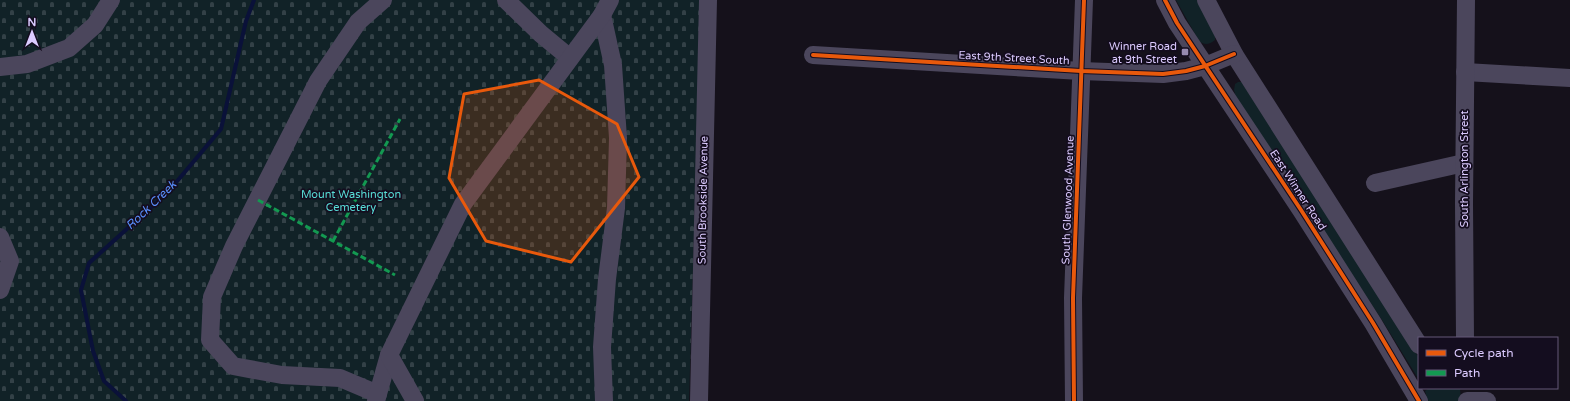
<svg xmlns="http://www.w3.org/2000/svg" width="1570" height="401" font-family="'Varela Round',sans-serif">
<defs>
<pattern id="cemetery-stones" width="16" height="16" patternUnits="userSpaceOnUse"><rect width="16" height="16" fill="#112227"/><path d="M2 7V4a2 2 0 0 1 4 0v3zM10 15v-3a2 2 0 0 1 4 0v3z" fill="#334147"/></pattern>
</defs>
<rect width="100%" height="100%" fill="#15111b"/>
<!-- grass -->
<g fill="#112227">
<path d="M 1176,0 L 1198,0 L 1215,35 L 1215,40 C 1209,45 1204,45 1199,41 Z"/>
<polygon points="1238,82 1242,82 1374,284 1419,358 1419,380 1382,320 1236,98 1234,90 1235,84"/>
<polygon points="1429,388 1460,388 1461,401 1428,401 1425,391"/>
</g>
<!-- cemetery -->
<polygon fill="url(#cemetery-stones)" points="0,0 701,0 689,401 0,401"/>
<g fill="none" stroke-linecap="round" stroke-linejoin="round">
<!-- stream -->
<polyline stroke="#0a1139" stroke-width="4" points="126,401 104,381 93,351 81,290 89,263 168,192 221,129 246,21 254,0"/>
<!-- minor -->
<g stroke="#4b465c" stroke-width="18">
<polyline points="506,0 541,34 570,58"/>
<polyline points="1165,0 1177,23 1301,210 1373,323 1419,401"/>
<polyline points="1206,0 1234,54 1419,345"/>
<polyline points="602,15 613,65 618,138 616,208 607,279 602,347 604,401"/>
<polyline points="813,55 1081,71 1163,74 1186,71 1205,66 1234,54"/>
<polyline points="0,67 27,64 69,48 95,25 111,0"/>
<polyline points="1465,72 1570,78"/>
<polyline points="1375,183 1464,163"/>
<polyline points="0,237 10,261 0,290"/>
<polyline points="1465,338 1464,203 1466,0"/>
<polyline points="378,394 340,378 282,375 233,366 210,340 212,297 234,246 318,81 358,22 383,0"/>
<polyline points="376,401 389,355"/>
<polyline points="415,401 389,355 463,204 602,15 610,0"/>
<polyline points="699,401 708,0"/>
<polyline points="1074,401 1073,298 1084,0"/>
<polyline points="1467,401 1487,401"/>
</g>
<!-- quiet -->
<g stroke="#139951" stroke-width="3" stroke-dasharray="6 3" stroke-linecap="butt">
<polyline points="258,200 395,275"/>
<polyline points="333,241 400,119"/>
</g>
<!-- cycleway casing -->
<g stroke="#140d1f" stroke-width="6">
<g id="cycleway">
<polyline points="1165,0 1177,23 1301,210 1373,323 1419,401"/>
<polyline points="813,55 1081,71 1163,74 1186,71 1205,66 1234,54"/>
<polyline points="1074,401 1073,298 1084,0"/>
</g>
</g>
<!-- cycleway -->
<use href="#cycleway" stroke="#e8590c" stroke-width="4"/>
</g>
<!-- marked area -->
<path fill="#e8590c" fill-opacity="0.2" stroke="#e8590c" stroke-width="3" stroke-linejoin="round" d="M 539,80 L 617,124 L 639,177 L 571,262 L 486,241 L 449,178 L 464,94 Z"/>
<!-- markers -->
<rect fill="#968aaf" stroke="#140d1f" stroke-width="1.5" x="1181" y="48" width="8" height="8" rx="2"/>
<g text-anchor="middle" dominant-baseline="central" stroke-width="3.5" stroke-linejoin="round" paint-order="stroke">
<!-- poi labels -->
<g font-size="11" fill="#dccbff" stroke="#140d1f" text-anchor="end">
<text x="1177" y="46">Winner Road<tspan x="1177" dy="13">at 9th Street</tspan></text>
</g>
<!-- street labels -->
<g font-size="11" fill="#dccbff" stroke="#140d1f">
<text transform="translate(1014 58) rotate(3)">East 9th Street South</text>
<text transform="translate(1464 169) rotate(-90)">South Arlington Street</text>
<text transform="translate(1298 190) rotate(57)">East Winner Road</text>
<text transform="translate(703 200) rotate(-89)">South Brookside Avenue</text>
<text transform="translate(1068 200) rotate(-88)">South Glenwood Avenue</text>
</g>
<!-- park labels -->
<g font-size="11" fill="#58ded8" stroke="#140d1f">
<text x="351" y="194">Mount Washington<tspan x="351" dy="13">Cemetery</tspan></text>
</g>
<!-- water labels -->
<g font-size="12" font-style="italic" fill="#5a90fe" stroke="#140d1f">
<text transform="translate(151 205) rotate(-44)">Rock Creek</text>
</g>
</g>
<!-- legend -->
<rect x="1418" y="337" width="140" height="52" fill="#140d1f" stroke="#645979"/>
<rect x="1426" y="350" width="20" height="6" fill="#e8590c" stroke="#645979"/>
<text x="1454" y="357" font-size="12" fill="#dccbff">Cycle path</text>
<rect x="1426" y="370" width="20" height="6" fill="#139951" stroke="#645979"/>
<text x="1454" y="377" font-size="12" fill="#dccbff">Path</text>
<!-- north arrow -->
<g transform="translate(32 32)" stroke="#140d1f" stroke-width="3" paint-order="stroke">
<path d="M0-3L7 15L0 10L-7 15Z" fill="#dccbff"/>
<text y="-6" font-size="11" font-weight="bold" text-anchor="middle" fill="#dccbff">N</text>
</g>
</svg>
